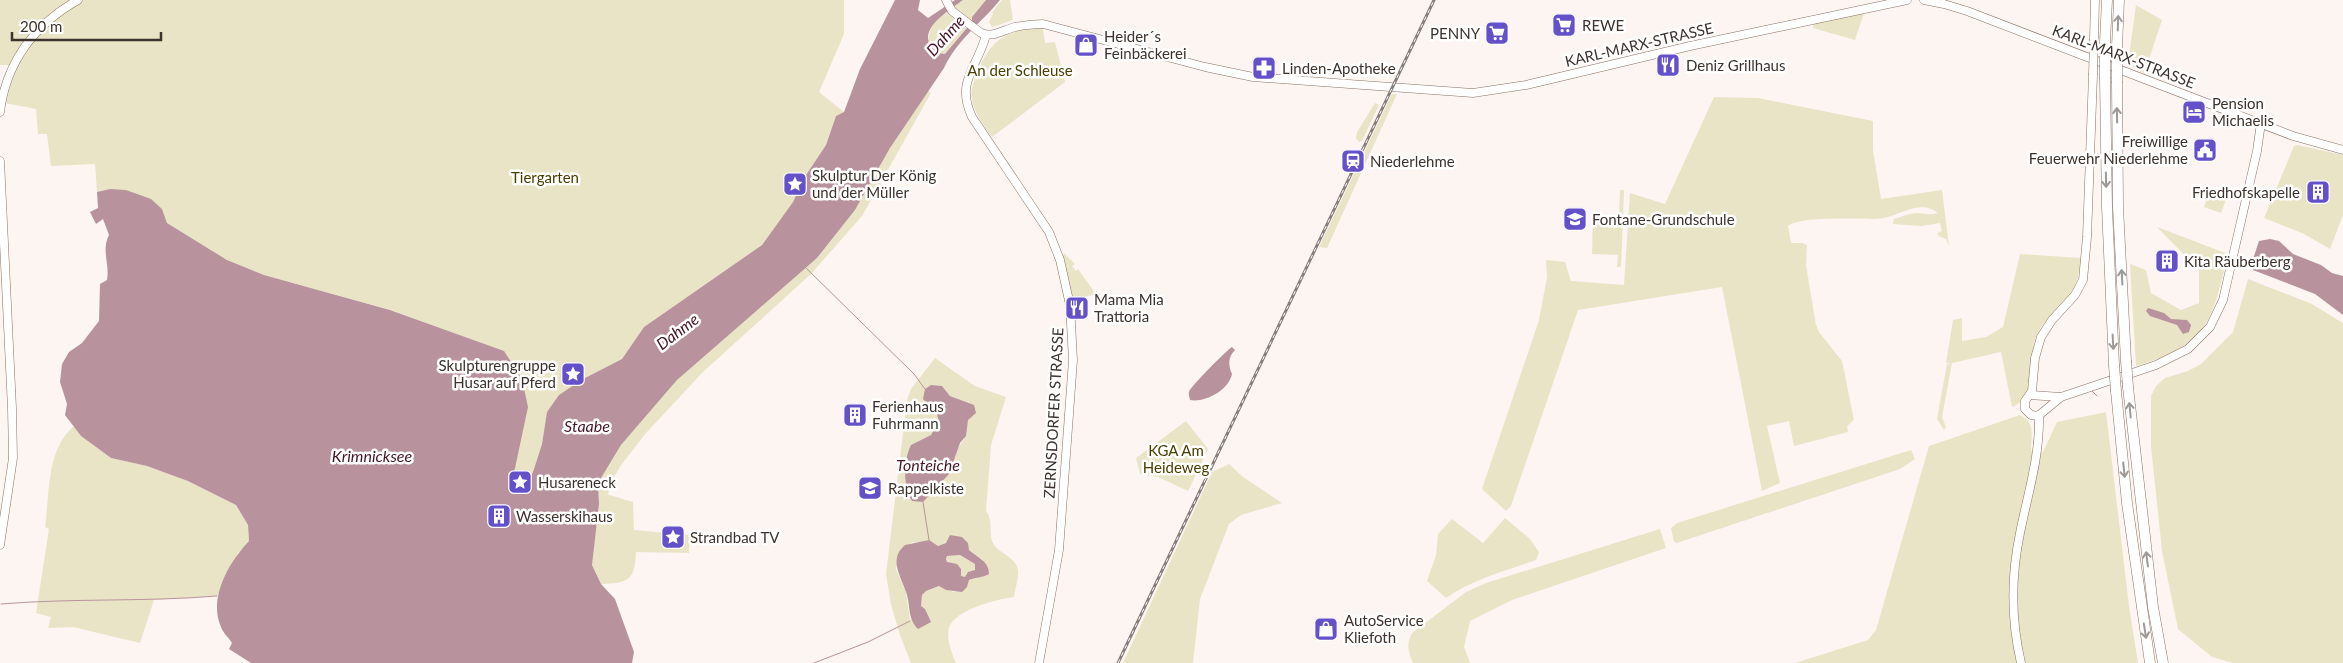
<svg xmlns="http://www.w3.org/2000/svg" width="2343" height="663" font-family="Lato,sans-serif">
<rect width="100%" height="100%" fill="#fcf5f2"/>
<!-- green -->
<g fill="#eae4c6" fill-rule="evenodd">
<polygon points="0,0 844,0 844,34 819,92 844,112 836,116 826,145 804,178 793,202 762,245 644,327 622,359 583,379 547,412 542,444 533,472 521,494 514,494 511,487 512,476 489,346 391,310 264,275 227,260 167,223 162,209 110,189 97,192 95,164 51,166 47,134 38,134 36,109 5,103 13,65 0,65"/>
<path d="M 963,0 L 986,0 L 972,17 L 972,22 L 945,55 L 939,54 L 928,41 C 931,19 946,12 963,0 Z"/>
<polygon points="1002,0 1010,0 1013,20 992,27 989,22 993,14 992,12"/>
<polygon points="2136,5 2162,20 2148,62 2148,72 2145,74 2128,64"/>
<polygon points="1864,13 1855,40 1813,28 1814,23"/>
<path d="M 1039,28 L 1043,29 L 1045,43 L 1055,42 L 1065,82 L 992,137 C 984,126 974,113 972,99 C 970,89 975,79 979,69 C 991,40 1007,30 1039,28 Z"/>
<path d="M 927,90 L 931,93 L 862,216 L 811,274 L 703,372 L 646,433 L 622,464 L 612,480 L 608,494 L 603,493 L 633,502 L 634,530 L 690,535 L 689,553 L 636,552 C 635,581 628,583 601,584 L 592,565 L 592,556 L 599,504 L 598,483 L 621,445 L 677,380 L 749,315 L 817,258 L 855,210 L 890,148 Z"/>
<polygon points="1392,94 1397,94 1327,248 1319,247"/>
<path d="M 1714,97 L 1758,98 L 1873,121 L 1873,150 L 1881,199 L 1942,190 L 1949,246 L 1946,239 L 1939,236 L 1937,233 L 1942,231 L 1940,223 L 1921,226 L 1893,224 L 1894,219 C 1901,217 1910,213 1918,213 C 1926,214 1930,215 1938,213 C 1918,197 1897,219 1875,219 C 1857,219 1801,216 1788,226 L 1791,243 L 1802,243 L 1807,245 L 1806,265 L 1816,325 L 1819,332 L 1842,361 L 1854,420 L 1847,426 L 1848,432 L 1794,446 L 1789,421 L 1767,426 L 1780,483 L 1762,491 L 1722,287 L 1578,310 L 1511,506 L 1506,511 L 1482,489 L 1539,320 L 1547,277 L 1546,260 L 1565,262 L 1571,281 L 1624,285 L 1630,193 L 1665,204 Z"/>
<polygon points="1375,103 1379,105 1362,141 1359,142 1356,138 1357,132"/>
<polygon points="2298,145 2343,155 2343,215 2330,249 2304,234 2264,218 2294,146"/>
<polygon points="1620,190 1624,190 1621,267 1617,267 1618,255 1592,254 1593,215 1619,216"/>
<polygon points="2210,190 2227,197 2221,213 2204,207"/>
<path d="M 2157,227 L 2228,254 C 2212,322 2208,345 2136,366 L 2130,264 L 2146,270 L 2151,293 L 2181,310 L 2199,303 L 2199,270 Z"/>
<polygon points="1064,253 1075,264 1072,266 1076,271 1078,269 1096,294 1072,300 1062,257"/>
<path d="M 2020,254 L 2081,258 C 2080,266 2079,276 2076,284 C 2066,305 2045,314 2035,339 C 2027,362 2038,397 2012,407 L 2001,352 L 1952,363 L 1942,417 L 1946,427 L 1944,430 L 1937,419 L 1947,364 L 1951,363 L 1946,363 L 1953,320 L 1962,318 L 1962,341 L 1986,337 L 2003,327 Z"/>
<polygon points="2248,279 2312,304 2343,323 2343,663 2233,663 2212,657 2178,629 2162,551 2151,446 2151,396 2156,386 2165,378 2188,371 2201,364 2233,332"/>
<path d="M 935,358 L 975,386 L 1006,397 L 991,445 L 986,511 C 993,519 989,531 992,541 C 997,554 1015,555 1018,570 C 1019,578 1015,588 1014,597 C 997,599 954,610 949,628 C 946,639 952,654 956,663 L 911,663 L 900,635 L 891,605 L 886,574 L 907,400 L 911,389 ZM 942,386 L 950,396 L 968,403 L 966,436 L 923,502 C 908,477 902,474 911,445 C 922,442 945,431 938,416 C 936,411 930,407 926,404 ZM 913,542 L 932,544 L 938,546 L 946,543 L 969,550 L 983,560 L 976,577 L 969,580 L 967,587 L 954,592 L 940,586 L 926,591 L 922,594 L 921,606 L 910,621 L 906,592 L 896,569 L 901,548 Z"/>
<path d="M 2106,412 L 2129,606 L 2138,663 L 1795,663 L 1868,640 L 1876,630 L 1929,446 L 2020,415 C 2036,423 2031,435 2031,451 L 2043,452 L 2057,422 Z"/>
<polygon points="1186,421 1208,449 1188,491 1158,477 1140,474 1136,458"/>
<path d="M 74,426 L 81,436 L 111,458 L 147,466 L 185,479 L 236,505 L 248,525 L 249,541 L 238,553 L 217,596 L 154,600 L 140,643 L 73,627 L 48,628 L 51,617 L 36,613 L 49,529 L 45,527 C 50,493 46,450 74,426 Z"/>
<polygon points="1911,450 1915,459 1900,469 1677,543 1674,542 1671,528 1677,523"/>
<polygon points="1229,464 1243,477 1282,503 1241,515 1229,524 1200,599 1193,663 1123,663 1212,472"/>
<path d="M 1505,518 L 1530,539 L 1539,552 L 1536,560 C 1505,571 1473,579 1446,598 L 1427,581 L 1436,555 L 1438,534 L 1452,519 L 1483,543 Z"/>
<path d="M 1660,529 L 1666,548 L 1512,600 L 1470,621 L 1464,647 L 1470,663 L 1413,663 C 1408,651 1406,645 1412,633 L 1466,592 L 1486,583 Z"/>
<polygon points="960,555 975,564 975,570 965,577 961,577 961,569 947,562 946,559 947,556"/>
</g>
<!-- water -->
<g fill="#b8939d" fill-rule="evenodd">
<path d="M 895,0 L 920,0 L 918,10 L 928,18 L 955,0 L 963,0 C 952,8 916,30 932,47 C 935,51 940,54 945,54 L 972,22 L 972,17 L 986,0 L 1000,0 C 981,23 957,40 944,68 L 890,148 L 855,210 L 817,258 L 677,380 L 621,445 L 598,483 L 599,504 L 592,565 L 601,584 L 615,599 L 634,652 L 632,663 L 251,663 L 229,649 L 232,643 C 229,638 223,633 221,627 C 208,598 229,562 249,541 L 248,525 L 236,505 L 188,481 L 147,466 L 111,458 L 81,436 L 65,415 L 67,404 L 60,382 L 62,364 L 69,352 L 82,343 L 99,321 L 100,284 L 107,280 C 110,264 101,251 109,235 L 103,219 L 96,224 L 90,212 L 98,208 L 97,192 L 110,189 L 126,190 L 151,199 L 162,209 L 167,223 L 227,260 L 264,275 L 390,310 L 504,351 L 522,379 L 528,407 L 511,487 L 514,494 L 521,494 L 533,472 L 542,444 L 547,412 L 559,395 L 583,379 L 622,359 L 644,327 L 762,245 L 793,202 L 804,178 L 826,145 L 836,116 L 844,112 L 860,69 Z"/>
<polygon points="2270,239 2279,241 2293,254 2321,265 2332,273 2343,276 2343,315 2315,294 2253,270 2253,259 2259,241"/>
<polygon points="2148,308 2164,313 2171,319 2187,320 2191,325 2189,332 2183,334 2177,325 2150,316 2146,311"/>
<path d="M 1232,347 L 1235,350 C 1228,357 1228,365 1232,374 C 1229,390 1205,403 1190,400 C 1190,398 1188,394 1189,392 C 1189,388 1228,349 1232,347 Z"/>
<path d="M 931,385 L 942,386 L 950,396 L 974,405 L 976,413 L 968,420 L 966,436 L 960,443 L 949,474 L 923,502 L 912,501 C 903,486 903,461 911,445 L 931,435 L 939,422 L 937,414 L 923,399 L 925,389 Z"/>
<path d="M 950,535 L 962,537 L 968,543 L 969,550 C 978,558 989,561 989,574 C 982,578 976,577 969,580 L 967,587 L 962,592 L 946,590 L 939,586 L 926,591 L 922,595 L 921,606 L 925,609 L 931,622 L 918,629 C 907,618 911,606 906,592 C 901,576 888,559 905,545 L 929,540 L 938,546 L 946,543 ZM 960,555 L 975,564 L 975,570 L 968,572 L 965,577 L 961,576 L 961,569 L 957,564 L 947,562 L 946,559 L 947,556 Z"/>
</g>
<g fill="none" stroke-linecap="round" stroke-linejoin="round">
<!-- stream -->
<g stroke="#b8939d" stroke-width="1">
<polyline points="806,268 914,374 925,389"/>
<polyline points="2092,391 2097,396"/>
<polyline points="923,502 929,540"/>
<path d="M 1,604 C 73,598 145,602 217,596"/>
<polyline points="814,663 868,642 910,621"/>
</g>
<!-- secondary casing -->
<g stroke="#8b7163" stroke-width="9">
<g id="secondary">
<path d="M 946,0 L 952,11 L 981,33 C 993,38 1003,30 1015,27 C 1025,25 1034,24 1043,24 L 1205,67 L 1253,77 L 1473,93 L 1526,85 L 1690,46 L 1907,0"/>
<polyline points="1924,0 1944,4 1967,11 2293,136 2343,150"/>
<path d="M 986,35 C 978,67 955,81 972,117 L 1049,232 L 1060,260 L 1070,305 L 1073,360 L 1059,550 L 1039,663"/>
<polyline points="2094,39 2095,0"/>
<path d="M 0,112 C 6,62 35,24 78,0"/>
<polyline points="0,161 12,408 13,458 0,545"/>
<polyline points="2030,395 2061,397 2156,365 2188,349 2210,327 2223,300 2257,151 2261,123"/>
<polyline points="2061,397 2038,416 2031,415 2025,409 2025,401 2032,391 2035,358 2041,337 2052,320 2075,295 2083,280 2087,237 2093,75"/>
<path d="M 2021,663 C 2011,620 2011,576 2020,533 C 2028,493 2040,456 2039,415"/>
</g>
</g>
<!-- highway casing -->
<g stroke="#8b7163" stroke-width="11">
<g id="highway">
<polyline points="2105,42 2107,0"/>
<polyline points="2117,47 2119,0"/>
<polyline points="2105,79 2107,207 2114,365"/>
<polyline points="2117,83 2118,207 2126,361"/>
<polyline points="2128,387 2153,607 2163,663"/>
<polyline points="2116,391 2127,503 2150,663"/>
</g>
</g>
<!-- secondary -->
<use href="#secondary" stroke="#fff" stroke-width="8"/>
<!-- highway -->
<use href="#highway" stroke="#fff" stroke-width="10"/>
<!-- rail casing -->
<g stroke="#877d79" stroke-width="3">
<polyline id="rail" points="1118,663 1434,0"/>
</g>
<!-- rail -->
<use href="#rail" stroke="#fff" stroke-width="1" stroke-dasharray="4" stroke-linecap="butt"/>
<!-- secondary-bridge casing -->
<g stroke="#8b7163" stroke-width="9" stroke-linecap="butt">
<polyline id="secondary-bridge" points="2093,75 2094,39"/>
</g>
<!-- highway-bridge casing -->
<g stroke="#8b7163" stroke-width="11" stroke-linecap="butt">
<g id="highway-bridge">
<polyline points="2105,79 2105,42"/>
<polyline points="2117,83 2117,47"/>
<polyline points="2126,361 2128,387"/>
<polyline points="2114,365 2116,391"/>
</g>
</g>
<!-- secondary-bridge -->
<use href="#secondary-bridge" stroke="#fff" stroke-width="8"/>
<!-- highway-bridge -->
<use href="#highway-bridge" stroke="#fff" stroke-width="10"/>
</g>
<!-- one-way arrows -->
<defs><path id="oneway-shaft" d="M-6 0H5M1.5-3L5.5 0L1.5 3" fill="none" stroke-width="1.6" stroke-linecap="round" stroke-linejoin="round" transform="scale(1.25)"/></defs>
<g stroke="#9e9896">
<use href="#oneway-shaft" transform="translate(2118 23) rotate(-88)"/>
<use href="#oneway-shaft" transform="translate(2117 115) rotate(-91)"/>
<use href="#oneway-shaft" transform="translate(2106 180) rotate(89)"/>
<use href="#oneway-shaft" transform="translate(2122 277) rotate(-93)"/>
<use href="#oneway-shaft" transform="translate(2113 342) rotate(87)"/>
<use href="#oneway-shaft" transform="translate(2130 410) rotate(-95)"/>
<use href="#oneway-shaft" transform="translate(2124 470) rotate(84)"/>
<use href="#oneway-shaft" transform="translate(2147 559) rotate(-97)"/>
<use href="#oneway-shaft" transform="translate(2145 631) rotate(81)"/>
</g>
<!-- icons -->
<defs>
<g id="supermarket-square" transform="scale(1.25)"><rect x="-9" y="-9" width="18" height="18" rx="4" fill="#6451ca" stroke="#fff"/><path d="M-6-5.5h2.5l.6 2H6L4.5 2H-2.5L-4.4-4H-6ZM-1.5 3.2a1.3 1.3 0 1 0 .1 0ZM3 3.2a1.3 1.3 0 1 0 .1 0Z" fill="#fff"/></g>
<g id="shop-square" transform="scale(1.25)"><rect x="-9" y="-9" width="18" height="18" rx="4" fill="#6451ca" stroke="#fff"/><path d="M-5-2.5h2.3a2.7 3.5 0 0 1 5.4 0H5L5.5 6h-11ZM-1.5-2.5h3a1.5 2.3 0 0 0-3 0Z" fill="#fff"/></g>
<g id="restaurant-square" transform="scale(1.25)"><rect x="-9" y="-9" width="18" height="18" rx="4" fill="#6451ca" stroke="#fff"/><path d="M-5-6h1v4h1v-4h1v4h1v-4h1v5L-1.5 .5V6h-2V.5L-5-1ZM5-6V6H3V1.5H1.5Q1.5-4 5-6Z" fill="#fff"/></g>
<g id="pharmacy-square" transform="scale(1.25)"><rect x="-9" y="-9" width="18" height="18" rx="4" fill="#6451ca" stroke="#fff"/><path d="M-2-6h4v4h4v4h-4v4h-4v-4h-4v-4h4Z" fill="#fff"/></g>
<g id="hotel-square" transform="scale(1.25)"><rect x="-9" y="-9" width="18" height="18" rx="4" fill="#6451ca" stroke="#fff"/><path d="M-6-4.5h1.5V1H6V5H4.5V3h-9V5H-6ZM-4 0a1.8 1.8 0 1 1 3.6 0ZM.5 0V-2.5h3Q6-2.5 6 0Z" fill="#fff"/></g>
<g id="civic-square" transform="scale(1.25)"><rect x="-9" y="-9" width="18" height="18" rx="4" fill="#6451ca" stroke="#fff"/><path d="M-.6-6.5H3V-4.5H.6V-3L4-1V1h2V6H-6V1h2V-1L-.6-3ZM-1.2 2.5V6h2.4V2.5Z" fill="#fff"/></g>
<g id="station-square" transform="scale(1.25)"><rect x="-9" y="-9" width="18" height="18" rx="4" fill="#6451ca" stroke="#fff"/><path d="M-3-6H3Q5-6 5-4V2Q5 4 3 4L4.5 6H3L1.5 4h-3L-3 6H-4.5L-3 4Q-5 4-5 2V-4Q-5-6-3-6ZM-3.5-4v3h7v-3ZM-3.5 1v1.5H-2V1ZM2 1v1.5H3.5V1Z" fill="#fff"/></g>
<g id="sight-square" transform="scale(1.25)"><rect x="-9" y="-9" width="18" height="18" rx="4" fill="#6451ca" stroke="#fff"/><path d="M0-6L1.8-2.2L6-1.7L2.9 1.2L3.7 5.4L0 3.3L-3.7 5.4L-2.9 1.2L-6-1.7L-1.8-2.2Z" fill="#fff"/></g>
<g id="building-square" transform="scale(1.25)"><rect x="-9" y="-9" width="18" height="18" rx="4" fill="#6451ca" stroke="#fff"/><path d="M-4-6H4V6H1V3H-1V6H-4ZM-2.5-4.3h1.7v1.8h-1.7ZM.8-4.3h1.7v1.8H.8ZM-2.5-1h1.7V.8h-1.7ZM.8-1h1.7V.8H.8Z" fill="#fff"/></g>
<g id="school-square" transform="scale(1.25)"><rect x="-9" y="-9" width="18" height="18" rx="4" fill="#6451ca" stroke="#fff"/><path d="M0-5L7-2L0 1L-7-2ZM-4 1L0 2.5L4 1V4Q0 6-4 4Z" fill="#fff"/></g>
</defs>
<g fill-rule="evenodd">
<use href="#supermarket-square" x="1564" y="25"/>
<use href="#supermarket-square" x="1497" y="33"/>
<use href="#shop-square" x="1086" y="45"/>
<use href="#restaurant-square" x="1668" y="65"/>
<use href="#pharmacy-square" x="1264" y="68"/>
<use href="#hotel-square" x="2194" y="112"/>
<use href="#civic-square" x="2205" y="150"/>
<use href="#station-square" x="1353" y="161"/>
<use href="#sight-square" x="795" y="184"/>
<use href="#building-square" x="2318" y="192"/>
<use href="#school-square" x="1575" y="219"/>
<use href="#building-square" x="2167" y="261"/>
<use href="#restaurant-square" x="1077" y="308"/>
<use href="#sight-square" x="573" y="374"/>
<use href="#building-square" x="855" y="415"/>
<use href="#sight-square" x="520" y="482"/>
<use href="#school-square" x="870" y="488"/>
<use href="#building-square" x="499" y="516"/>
<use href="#sight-square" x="673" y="537"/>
<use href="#shop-square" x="1326" y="629"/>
</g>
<g text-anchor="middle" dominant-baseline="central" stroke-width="5" stroke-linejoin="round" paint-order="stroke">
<!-- poi labels -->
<g font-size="15" fill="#3d322c" stroke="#fff" text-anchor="start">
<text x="1582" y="25">REWE</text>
<text x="1480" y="33" text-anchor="end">PENNY</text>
<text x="1104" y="36">Heider´s<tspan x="1104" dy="17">Feinbäckerei</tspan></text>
<text x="1686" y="65">Deniz Grillhaus</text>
<text x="1282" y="68">Linden-Apotheke</text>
<text x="2212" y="103">Pension<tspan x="2212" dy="17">Michaelis</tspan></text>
<text x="2188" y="141" text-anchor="end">Freiwillige<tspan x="2188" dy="17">Feuerwehr Niederlehme</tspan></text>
<text x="1370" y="161">Niederlehme</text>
<text x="812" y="175">Skulptur Der König<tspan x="812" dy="17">und der Müller</tspan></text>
<text x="2300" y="192" text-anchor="end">Friedhofskapelle</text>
<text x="1592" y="219">Fontane-Grundschule</text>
<text x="2184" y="261">Kita Räuberberg</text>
<text x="1094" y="299">Mama Mia<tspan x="1094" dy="17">Trattoria</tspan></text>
<text x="556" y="365" text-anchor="end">Skulpturengruppe<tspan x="556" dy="17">Husar auf Pferd</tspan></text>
<text x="872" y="406">Ferienhaus<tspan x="872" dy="17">Fuhrmann</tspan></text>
<text x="538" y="482">Husareneck</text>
<text x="888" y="488">Rappelkiste</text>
<text x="516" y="516">Wasserskihaus</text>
<text x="690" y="537">Strandbad TV</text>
<text x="1344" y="620">AutoService<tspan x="1344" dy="17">Kliefoth</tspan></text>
</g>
<!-- street labels -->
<g font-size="15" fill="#3d322c" stroke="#fff">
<text transform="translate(1639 44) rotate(-13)">KARL-MARX-STRASSE</text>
<text transform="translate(2124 56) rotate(21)">KARL-MARX-STRASSE</text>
<text transform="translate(1053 413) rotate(-87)">ZERNSDORFER STRASSE</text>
</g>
<!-- park labels -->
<g font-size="15" fill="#483e00" stroke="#fff">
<text x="1020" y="70">An der Schleuse</text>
<text x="545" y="177">Tiergarten</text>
<text x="1176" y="450">KGA Am<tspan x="1176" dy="17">Heideweg</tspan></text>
</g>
<!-- water labels -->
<g font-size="16" font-style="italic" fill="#461628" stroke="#fff">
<text transform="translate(945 35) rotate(-48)">Dahme</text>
<text transform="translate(677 331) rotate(-37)">Dahme</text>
<text x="587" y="425">Staabe</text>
<text x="372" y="455">Krimnicksee</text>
<text x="928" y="464">Tonteiche</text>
</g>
</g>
<!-- scale -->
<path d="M12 32v8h149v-8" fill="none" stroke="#3d322c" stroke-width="2.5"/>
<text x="20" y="32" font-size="15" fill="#3d322c" stroke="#ffffff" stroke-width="4" paint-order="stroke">200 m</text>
</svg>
